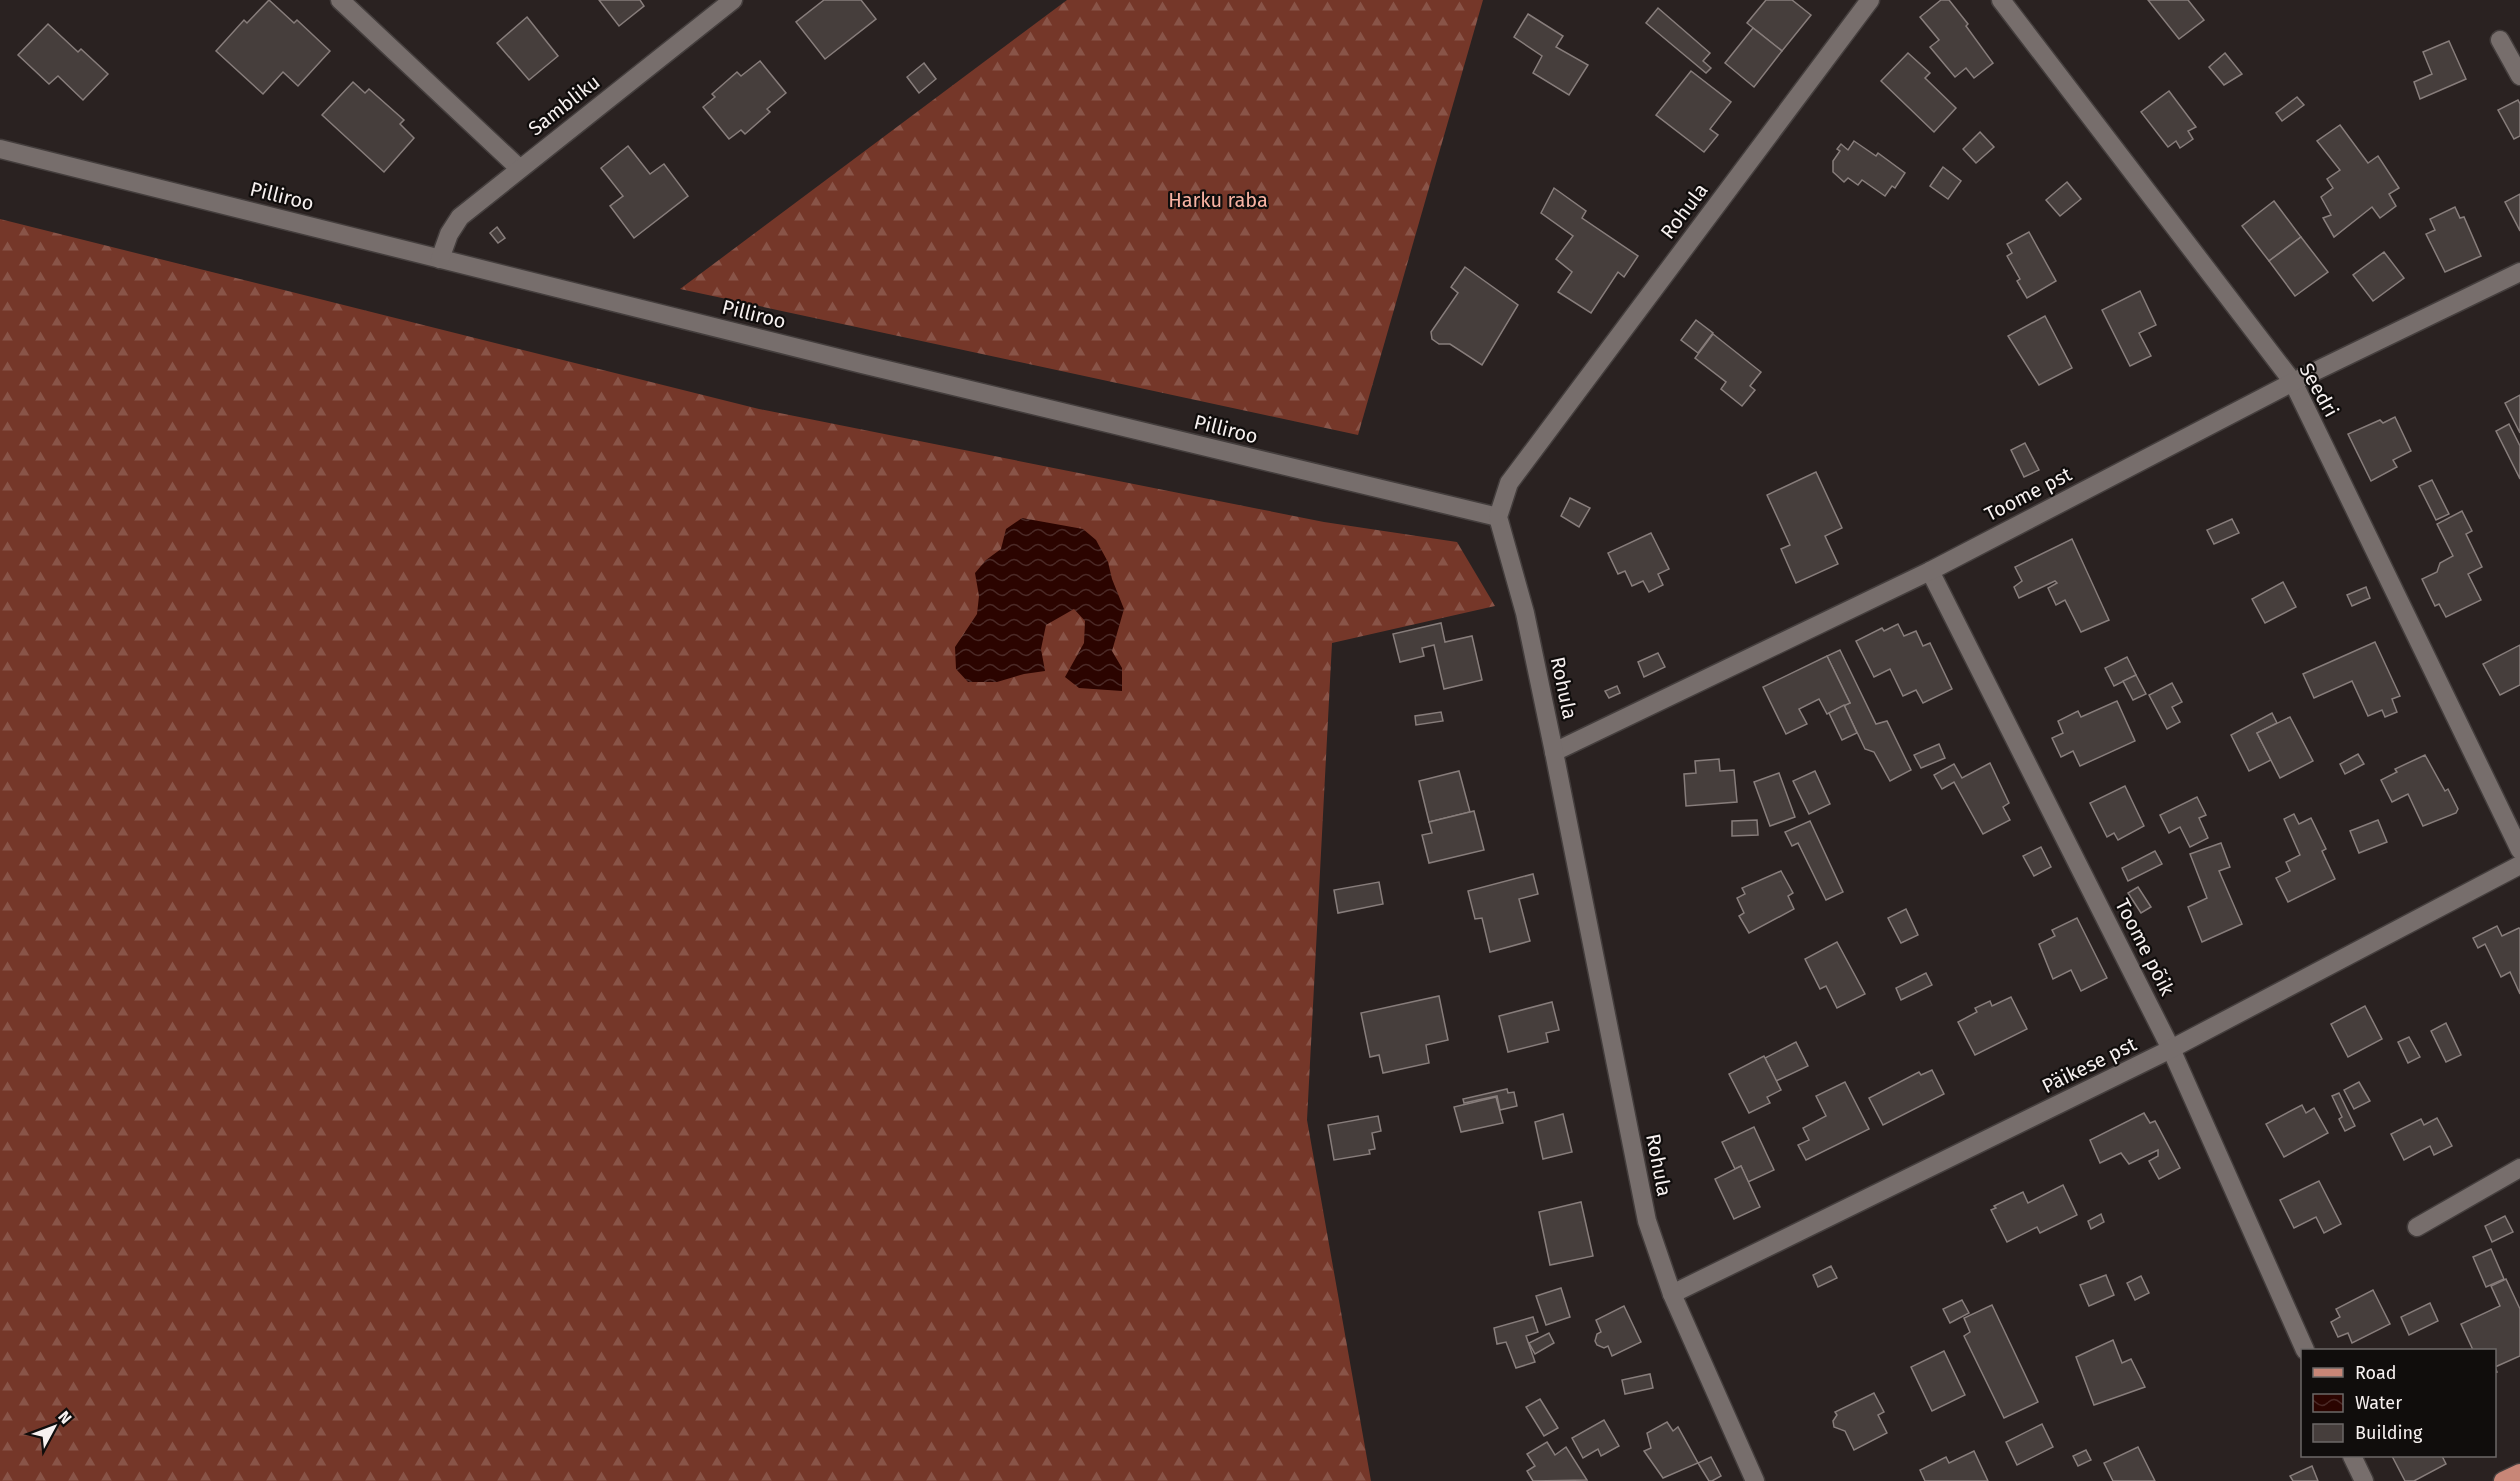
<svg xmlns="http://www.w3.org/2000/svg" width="2520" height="1481" font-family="'Fira Sans',sans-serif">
<defs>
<pattern id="forest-firs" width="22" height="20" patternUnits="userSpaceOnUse" patternTransform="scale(1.5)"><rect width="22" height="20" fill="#753729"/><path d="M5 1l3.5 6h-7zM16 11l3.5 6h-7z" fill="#895448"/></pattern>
<pattern id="water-waves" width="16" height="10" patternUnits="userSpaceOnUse" patternTransform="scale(1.5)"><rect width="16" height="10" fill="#2b0400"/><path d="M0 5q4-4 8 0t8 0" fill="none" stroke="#4a2926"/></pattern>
</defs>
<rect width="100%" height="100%" fill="#2a2221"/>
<!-- forest -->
<g fill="url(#forest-firs)">
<polygon points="1067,0 1483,0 1358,435 680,289"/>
<polygon points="0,219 759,409 1324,522 1457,542 1495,606 1332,643 1307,1120 1371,1481 0,1481"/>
</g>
<!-- water -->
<polygon fill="url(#water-waves)" points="1022,518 1083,529 1096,540 1108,562 1112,579 1124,609 1112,651 1122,668 1122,691 1079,688 1065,677 1084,643 1085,621 1074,609 1046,625 1041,649 1045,671 1024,674 997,682 968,682 956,669 955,647 977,614 979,596 975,573 986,560 1001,549 1006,529"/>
<!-- building -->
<g fill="#463e3c" stroke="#877d7b" stroke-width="1.5">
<polygon points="269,0 294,23 297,20 330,51 298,86 283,72 263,94 216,51 244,20 247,23"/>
<polygon points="599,0 640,0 644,6 619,26"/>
<polygon points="824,0 861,0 876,19 825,59 796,22"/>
<polygon points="1766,0 1792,0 1811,15 1782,51 1747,23"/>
<polygon points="1941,0 1949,0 1968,24 1966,26 1993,63 1974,78 1966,68 1955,77 1930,47 1939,40 1920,17"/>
<polygon points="2148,0 2188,0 2204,20 2179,39"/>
<polygon points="1658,8 1710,53 1703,61 1711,68 1706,73 1646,23"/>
<polygon points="1528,14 1563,36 1556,47 1588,65 1569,95 1533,73 1542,56 1514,37"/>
<polygon points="527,17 558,56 529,80 497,43"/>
<polygon points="48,24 78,52 81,49 108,74 83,100 58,76 49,84 18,55"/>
<polygon points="1753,28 1782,51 1754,87 1725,63"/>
<polygon points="2449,41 2466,79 2420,99 2414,82 2432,74 2423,52"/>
<polygon points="1908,53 1930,73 1925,78 1956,108 1934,132 1881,81"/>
<polygon points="2225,53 2242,74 2224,85 2209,67"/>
<polygon points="760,61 786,93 767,109 770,112 745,134 741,130 729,139 703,107 715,97 712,94 737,72 741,76"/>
<polygon points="924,63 936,79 919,93 907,77"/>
<polygon points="1691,71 1731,102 1710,129 1718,135 1704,152 1656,115"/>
<polygon points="353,82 365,93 369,89 404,120 400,124 414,138 384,172 322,115"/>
<polygon points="2169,91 2196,127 2188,131 2193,139 2180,148 2176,141 2168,147 2141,112"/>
<polygon points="2297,97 2304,105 2282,121 2276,113"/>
<polygon points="2518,100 2520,104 2520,136 2514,139 2498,110"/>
<polygon points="2340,125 2368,163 2378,156 2399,188 2389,194 2396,206 2380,218 2372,207 2334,237 2323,218 2331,215 2321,197 2333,188 2327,179 2340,170 2317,141"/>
<polygon points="1980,132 1994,147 1976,163 1963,149"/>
<polygon points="1854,141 1876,156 1878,153 1905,173 1895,188 1892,186 1885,196 1862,180 1858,185 1848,178 1844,182 1833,172 1833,161 1840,151 1837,149 1841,144 1848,150"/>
<polygon points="628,146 650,174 664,164 688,196 634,238 610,206 623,196 601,168"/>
<polygon points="1943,167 1961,181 1948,199 1930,186"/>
<polygon points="2067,182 2081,199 2060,216 2046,200"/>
<polygon points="1554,188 1586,211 1582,218 1638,256 1624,277 1618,272 1591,313 1558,292 1572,272 1556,259 1573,236 1541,213"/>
<polygon points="2520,194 2520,231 2505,202"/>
<polygon points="2274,201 2301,237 2269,261 2242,226"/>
<polygon points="2455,207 2460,218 2464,217 2481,256 2445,272 2426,234 2435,230 2430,219"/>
<polygon points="497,227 505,238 498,243 490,233"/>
<polygon points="2029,232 2056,281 2027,298 2017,281 2020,279 2007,256 2012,253 2007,244"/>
<polygon points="2301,237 2328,272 2295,296 2269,261"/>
<polygon points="2384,252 2404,278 2373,301 2353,275"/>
<polygon points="1465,267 1518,305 1482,365 1450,344 1439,344 1432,339 1431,332 1458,293 1451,287"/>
<polygon points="2140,291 2156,325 2139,333 2151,356 2130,366 2102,310"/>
<polygon points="2045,316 2072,368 2039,385 2008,336"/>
<polygon points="1696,320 1713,333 1698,353 1681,340"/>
<polygon points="1713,334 1761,372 1750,386 1755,390 1742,406 1721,389 1726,382 1695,358"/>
<polygon points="2520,395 2520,433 2505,403"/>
<polygon points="2395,417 2411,451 2393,460 2397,467 2371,481 2348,434 2380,420 2383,423"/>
<polygon points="2509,424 2520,446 2520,479 2496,431"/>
<polygon points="2025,443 2039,470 2024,477 2011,450"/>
<polygon points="1816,472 1842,528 1825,536 1838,564 1796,583 1781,549 1790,545 1767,495"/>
<polygon points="2432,480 2449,514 2436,520 2419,486"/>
<polygon points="1570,498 1590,508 1579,527 1561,516"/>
<polygon points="2462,511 2472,531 2466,534 2482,567 2468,574 2481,600 2446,617 2439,604 2435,606 2422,579 2437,572 2440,563 2453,556 2437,524"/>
<polygon points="2232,519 2239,533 2214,544 2207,530"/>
<polygon points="1651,533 1669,569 1658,574 1663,585 1649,592 1643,581 1632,586 1625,571 1618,574 1608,553"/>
<polygon points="2072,539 2109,620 2081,632 2065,600 2056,605 2048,588 2057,583 2055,581 2019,598 2014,587 2022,581 2015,567"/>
<polygon points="2283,582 2296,607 2265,623 2252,599"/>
<polygon points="2366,587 2370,598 2352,606 2347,595"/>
<polygon points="1441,623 1445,642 1472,636 1482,680 1444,689 1434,645 1422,648 1424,656 1400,662 1393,634"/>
<polygon points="1898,624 1904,636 1916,631 1923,646 1930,643 1952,689 1923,703 1916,690 1903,696 1890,669 1874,677 1856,641 1882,628 1884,631"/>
<polygon points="2375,642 2400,696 2392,699 2397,712 2385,717 2382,710 2368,716 2352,681 2314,698 2303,674"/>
<polygon points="2520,645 2520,685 2500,695 2483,664"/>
<polygon points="1840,650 1876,724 1887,721 1911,770 1890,781 1874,752 1865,749 1844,705 1850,703 1827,656"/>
<polygon points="1658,653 1665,667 1644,677 1638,662"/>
<polygon points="1827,656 1850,703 1827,714 1819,699 1799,709 1807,724 1786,734 1763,687"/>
<polygon points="2127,657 2136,675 2114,686 2105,668"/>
<polygon points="2136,675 2146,694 2133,700 2123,681"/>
<polygon points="2172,683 2182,702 2172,707 2180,722 2167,729 2149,695"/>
<polygon points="1617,686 1620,693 1609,698 1605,691"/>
<polygon points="2117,701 2135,741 2080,766 2073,751 2061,757 2052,738 2063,733 2058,721 2078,711 2081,717"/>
<polygon points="1844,705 1857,733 1842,740 1829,713"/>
<polygon points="1441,712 1443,721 1416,725 1415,716"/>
<polygon points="2272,713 2277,723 2257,733 2271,760 2249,771 2231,735"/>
<polygon points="2290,717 2313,761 2280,778 2257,733"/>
<polygon points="1939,744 1945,758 1921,768 1914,755"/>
<polygon points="2358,754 2364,764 2345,774 2340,764"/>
<polygon points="2425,755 2445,791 2448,789 2458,809 2456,813 2423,826 2408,794 2392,802 2381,780 2397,772 2395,769"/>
<polygon points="1719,759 1720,771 1734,770 1737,802 1686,806 1684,774 1696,773 1695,761"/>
<polygon points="1990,763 2009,803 2003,807 2010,820 1983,834 1954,782 1942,789 1934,775 1954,764 1962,778"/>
<polygon points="1459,771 1470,812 1429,822 1419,781"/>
<polygon points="1815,771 1830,804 1809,814 1793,781"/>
<polygon points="1779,773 1795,817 1770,826 1754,782"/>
<polygon points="2125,786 2144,826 2118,840 2114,833 2107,837 2090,803"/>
<polygon points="2197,797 2206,815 2199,818 2208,838 2190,847 2180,827 2169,833 2160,815"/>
<polygon points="1474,811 1484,850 1429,863 1422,835 1432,833 1429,822"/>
<polygon points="2294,814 2299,824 2311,818 2326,849 2322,851 2335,879 2288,902 2276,878 2290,871 2286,862 2300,855 2284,819"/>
<polygon points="1757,820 1758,835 1732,836 1732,821"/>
<polygon points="2378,820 2387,842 2359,853 2350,831"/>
<polygon points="1810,821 1843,892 1826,900 1798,843 1792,846 1785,832"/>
<polygon points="2221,843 2230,867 2219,871 2242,924 2202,942 2188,907 2207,898 2190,854"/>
<polygon points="2041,847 2051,867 2034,876 2023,856"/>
<polygon points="2155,851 2162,864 2128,881 2122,868"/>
<polygon points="1781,871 1793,893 1788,896 1794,909 1749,933 1739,916 1744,913 1737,898 1745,894 1742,888"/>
<polygon points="1533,874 1538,894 1519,899 1530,941 1490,952 1482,918 1475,919 1468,891"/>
<polygon points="1379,882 1383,904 1338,913 1334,890"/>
<polygon points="2138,887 2151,907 2141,913 2128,893"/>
<polygon points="1906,909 1918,935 1901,943 1888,918"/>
<polygon points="2077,918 2107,978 2081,991 2071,970 2053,979 2039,944 2055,936 2052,930"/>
<polygon points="2497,926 2502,936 2519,928 2520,929 2520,994 2510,972 2501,977 2485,944 2478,948 2473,938"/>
<polygon points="1837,942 1865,994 1837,1008 1826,986 1820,989 1805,959"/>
<polygon points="1926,973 1932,985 1901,1000 1896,988"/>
<polygon points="1439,996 1448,1040 1426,1045 1429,1063 1383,1073 1379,1055 1370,1057 1361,1013"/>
<polygon points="2011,997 2027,1029 1975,1055 1958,1022 1977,1012 1975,1008 1990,1001 1992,1006"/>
<polygon points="1552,1002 1559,1030 1546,1033 1548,1042 1508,1052 1499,1016"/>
<polygon points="2365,1006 2382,1039 2348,1057 2331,1024"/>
<polygon points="2446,1023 2461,1055 2446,1062 2431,1031"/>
<polygon points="2409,1037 2420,1057 2408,1063 2398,1042"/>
<polygon points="1796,1042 1808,1066 1776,1081 1765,1058"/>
<polygon points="1764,1056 1781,1090 1767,1097 1770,1103 1749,1113 1729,1074"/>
<polygon points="1932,1070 1944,1094 1883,1125 1869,1098 1919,1072 1921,1075"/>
<polygon points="1845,1082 1869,1129 1806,1160 1798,1145 1809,1140 1803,1128 1826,1116 1816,1096"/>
<polygon points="2359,1082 2370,1101 2354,1109 2344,1090"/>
<polygon points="1507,1089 1508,1093 1514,1092 1517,1106 1500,1110 1497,1096 1464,1103 1463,1099"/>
<polygon points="2339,1093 2355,1126 2345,1131 2339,1119 2342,1117 2332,1096"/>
<polygon points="1496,1097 1503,1123 1461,1132 1454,1107"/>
<polygon points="2302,1105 2306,1113 2314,1108 2328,1133 2284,1157 2266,1124"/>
<polygon points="2144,1113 2150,1123 2155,1121 2180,1168 2159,1179 2149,1161 2158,1156 2158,1150 2129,1164 2121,1153 2100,1163 2090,1140"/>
<polygon points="1563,1114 1572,1152 1543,1159 1535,1122"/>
<polygon points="1378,1116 1381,1131 1372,1133 1375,1149 1369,1150 1370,1154 1334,1160 1328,1125"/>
<polygon points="2437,1118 2452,1146 2434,1155 2430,1146 2404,1160 2391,1134 2421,1119 2424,1125"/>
<polygon points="1754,1127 1774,1170 1748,1182 1741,1166 1735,1169 1722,1142"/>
<polygon points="1741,1166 1760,1207 1734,1219 1715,1179"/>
<polygon points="2319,1181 2341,1224 2324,1233 2316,1217 2294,1228 2280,1200"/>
<polygon points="2063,1185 2077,1215 2040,1233 2037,1227 2007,1242 1991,1210 1996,1208 1994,1206 2023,1192 2028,1203"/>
<polygon points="1581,1202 1593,1256 1550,1265 1539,1212"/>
<polygon points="2101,1214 2104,1222 2091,1229 2088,1221"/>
<polygon points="2505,1216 2513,1232 2492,1242 2485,1226"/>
<polygon points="2491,1249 2504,1279 2486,1287 2473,1257"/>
<polygon points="1831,1266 1837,1278 1818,1287 1813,1275"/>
<polygon points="2106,1275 2114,1295 2089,1306 2080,1285"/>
<polygon points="2141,1276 2149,1293 2135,1300 2127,1283"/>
<polygon points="2506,1279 2520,1309 2520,1356 2495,1367 2497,1372 2494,1373 2494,1350 2473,1350 2461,1324 2500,1306 2491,1286"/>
<polygon points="1561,1288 1570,1317 1546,1325 1536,1296"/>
<polygon points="2373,1290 2390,1324 2352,1343 2348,1333 2338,1337 2331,1322 2340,1317 2336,1309"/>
<polygon points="1962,1300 1969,1313 1950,1323 1943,1309"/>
<polygon points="2430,1303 2438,1321 2409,1335 2401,1317"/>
<polygon points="1992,1305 2038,1402 2004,1418 1964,1336 1970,1332 1964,1318"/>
<polygon points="1624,1306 1641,1342 1612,1356 1608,1346 1604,1348 1597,1345 1595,1341 1597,1334 1601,1332 1596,1320"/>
<polygon points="1533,1317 1538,1332 1526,1336 1535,1362 1516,1368 1506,1342 1497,1344 1494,1328"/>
<polygon points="1549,1333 1554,1343 1535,1354 1529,1343"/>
<polygon points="2113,1340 2122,1363 2131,1359 2145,1387 2094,1405 2076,1357"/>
<polygon points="1944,1351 1965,1395 1932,1411 1911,1367"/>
<polygon points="1650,1374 1653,1388 1625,1394 1622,1380"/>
<polygon points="1874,1393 1884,1412 1878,1415 1887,1433 1854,1450 1845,1431 1834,1427 1833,1421 1837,1415 1835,1412"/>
<polygon points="1540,1399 1558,1428 1544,1436 1526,1407"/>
<polygon points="1604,1420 1619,1446 1601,1456 1598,1449 1583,1458 1572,1438"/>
<polygon points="1667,1422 1673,1431 1678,1427 1698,1463 1663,1478 1644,1451 1651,1448 1647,1433"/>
<polygon points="2042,1424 2053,1447 2017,1465 2006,1442"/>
<polygon points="1547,1442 1555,1455 1566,1447 1587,1480 1533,1481 1527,1471 1535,1466 1527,1454"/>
<polygon points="2138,1447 2155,1481 2113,1481 2104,1463"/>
<polygon points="2086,1450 2091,1460 2078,1466 2073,1456"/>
<polygon points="1974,1451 1988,1481 1925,1481 1920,1470 1946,1457 1949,1463"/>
<polygon points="2392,1456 2442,1456 2446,1464 2414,1481 2405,1481"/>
<polygon points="1711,1457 1721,1476 1712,1481 1709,1481 1698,1463"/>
<polygon points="2312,1466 2318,1481 2293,1481 2290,1476"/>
</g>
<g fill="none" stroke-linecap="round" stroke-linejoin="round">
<!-- minor casing -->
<g stroke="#443e3d" stroke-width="21">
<g id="minor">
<polyline points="340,0 519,168"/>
<polyline points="2001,0 2293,382 2520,850"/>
<polyline points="2500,40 2520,76"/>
<polyline points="0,149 862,364 1498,517"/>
<polyline points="440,259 449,234 460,217 733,0"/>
<polyline points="1930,571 2171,1049 2305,1350"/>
<polyline points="1554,752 1930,571 2293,382 2520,272"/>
<polyline points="2417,1227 2520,1168"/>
<polyline points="1672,1294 2171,1049 2520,865"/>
<polyline points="2352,1456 2364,1481"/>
<polyline points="1755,1481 1672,1294 1647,1221 1554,752 1525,613 1498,517 1509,483 1870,0"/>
</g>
</g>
<!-- major casing -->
<g stroke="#443e3d" stroke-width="21">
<polyline id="major" points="2503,1481 2520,1473"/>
</g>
<!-- minor -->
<use href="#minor" stroke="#776e6c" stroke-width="18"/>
<!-- major -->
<use href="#major" stroke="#c88677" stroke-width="18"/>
</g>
<g text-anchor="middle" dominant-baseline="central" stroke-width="4.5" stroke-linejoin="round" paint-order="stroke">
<!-- street labels -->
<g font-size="20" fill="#f7f1f0" stroke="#100d0c">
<text transform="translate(564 105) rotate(-38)">Sambliku</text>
<text transform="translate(282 196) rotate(14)">Pilliroo</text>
<text transform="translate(1684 211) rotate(-53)">Rohula</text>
<text transform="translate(754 314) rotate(14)">Pilliroo</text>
<text transform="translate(2319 390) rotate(61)">Seedri</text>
<text transform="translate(1226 429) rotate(14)">Pilliroo</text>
<text transform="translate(2028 494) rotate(-27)">Toome pst</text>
<text transform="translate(1564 688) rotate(78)">Rohula</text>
<text transform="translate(2145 947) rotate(63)">Toome põik</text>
<text transform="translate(2089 1065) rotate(-26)">Päikese pst</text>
<text transform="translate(1659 1165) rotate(79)">Rohula</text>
</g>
<!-- park labels -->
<g font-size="20" fill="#f8b3a3" stroke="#100d0c">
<text x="1218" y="200">Harku raba</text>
</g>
</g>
<!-- legend -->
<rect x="2301" y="1349" width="195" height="108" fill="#100d0c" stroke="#6c6867" stroke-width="1.5"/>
<rect x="2313" y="1368" width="30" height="9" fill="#c88677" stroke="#6c6867" stroke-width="1.5"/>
<text x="2355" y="1379" font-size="18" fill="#f7f1f0">Road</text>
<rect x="2313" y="1394" width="30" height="18" fill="url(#water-waves)" stroke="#6c6867" stroke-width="1.5"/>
<text x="2355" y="1409" font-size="18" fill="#f7f1f0">Water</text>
<rect x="2313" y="1424" width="30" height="18" fill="#463e3c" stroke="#6c6867" stroke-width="1.5"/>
<text x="2355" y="1439" font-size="18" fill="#f7f1f0">Building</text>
<!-- north arrow -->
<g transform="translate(54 1427) rotate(49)" stroke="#100d0c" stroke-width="4.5" paint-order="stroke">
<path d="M0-4.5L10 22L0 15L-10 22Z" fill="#f7f1f0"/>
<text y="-9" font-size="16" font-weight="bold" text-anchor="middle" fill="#f7f1f0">N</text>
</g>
</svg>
